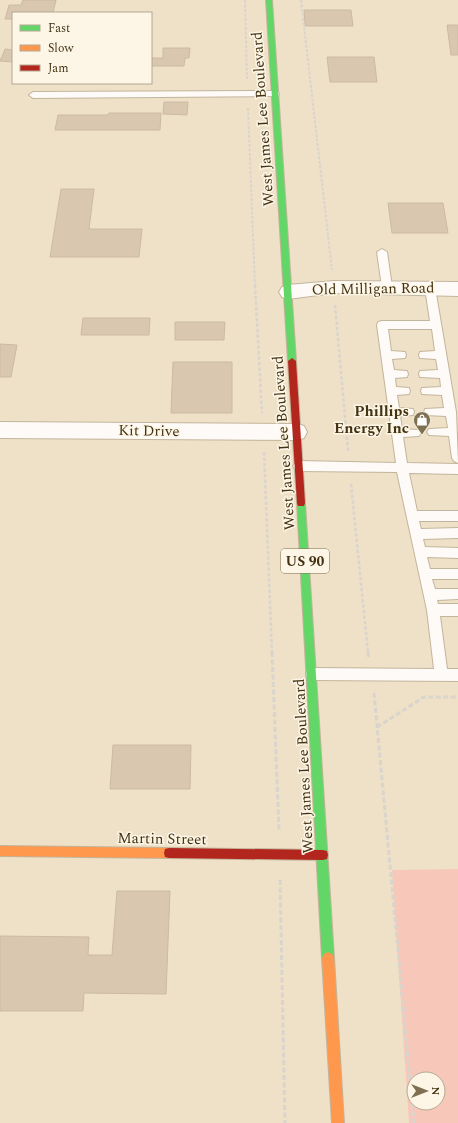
<svg xmlns="http://www.w3.org/2000/svg" width="458" height="1123" font-family="Spectral,serif">
<rect width="100%" height="100%" fill="#efe1c8"/>
<!-- green -->
<path fill="#f7c8ba" fill-rule="evenodd" d="M 458,869 L 458,1123 L 409,1123 L 392,870 ZM 414,1079 L 438,1079 L 438,1103 L 414,1103 Z"/>
<!-- building -->
<g fill="#dac7b0" stroke="#ccbaa3">
<polygon points="23,0 56,0 53,13 13,13 13,19 5,19 9,5 21,5"/>
<polygon points="304,10 351,10 353,26 305,26"/>
<polygon points="447,25 458,25 458,55 451,55"/>
<polygon points="163,48 190,48 189,58 185,58 184,66 151,66 152,58 163,58"/>
<polygon points="5,49 13,50 13,62 0,61"/>
<polygon points="327,57 374,57 377,82 330,82"/>
<polygon points="164,102 188,102 187,115 163,114"/>
<polygon points="109,113 161,113 160,130 55,130 58,115 108,115"/>
<polygon points="61,189 94,189 89,229 142,229 139,257 50,257"/>
<polygon points="388,203 443,203 448,233 392,233"/>
<polygon points="83,318 150,318 149,335 81,335"/>
<polygon points="175,322 225,322 224,340 175,340"/>
<polygon points="0,344 17,345 11,377 0,377"/>
<polygon points="173,362 232,362 232,413 171,413"/>
<polygon points="113,745 191,745 190,789 110,789"/>
<polygon points="117,891 170,891 166,994 84,993 83,1011 0,1011 0,936 89,937 88,955 112,955"/>
</g>
<g fill="none" stroke-linecap="round" stroke-linejoin="round">
<!-- lane casing -->
<g stroke="#c3b59b" stroke-width="2">
<g id="lane">
<polygon points="275,91 278,92 279,94 278,96 33,98 29,95 33,92"/>
<polygon points="382,249 387,252 392,287 387,291 382,287 377,252"/>
<polygon points="430,284 435,288 456,412 458,463 454,461 452,458 449,436 429,435 427,432 429,429 448,428 446,416 425,415 424,412 425,409 444,408 442,395 422,394 421,391 422,388 441,387 440,378 420,377 419,374 420,371 438,370 436,359 420,358 419,355 420,352 435,351 432,329 388,329 391,351 405,352 406,355 405,358 392,359 394,370 407,371 408,374 407,377 395,378 396,387 409,388 410,391 409,394 397,395 399,408 413,409 414,412 413,415 400,416 402,429 419,430 421,433 419,436 403,437 407,463 458,464 458,474 409,473 417,511 458,511 458,521 419,521 421,529 458,528 458,538 423,539 425,547 458,548 458,558 427,557 430,569 458,569 458,579 432,579 435,589 458,589 458,599 437,600 438,604 458,604 458,616 440,616 447,669 458,669 458,681 312,680 307,678 306,674 307,670 312,668 434,669 427,610 397,472 299,471 295,469 293,466 295,463 299,461 396,463 377,325 378,322 382,321 430,321 425,288"/>
</g>
</g>
<!-- street casing -->
<g stroke="#c3b59b" stroke-width="2">
<g id="street">
<polygon points="334,281 458,282 458,296 334,293 288,299 282,297 279,292 282,287 288,285"/>
<polygon points="0,422 297,424 304,426 307,432 304,438 297,440 0,438"/>
</g>
</g>
<!-- fast casing -->
<g stroke="#c3b59b" stroke-width="2">
<g id="fast">
<polygon points="266,0 272,0 296,361 292,364 288,361"/>
<polygon points="301,499 304,500 305,503 334,958 332,962 328,964 324,962 322,958 297,503 298,500"/>
</g>
</g>
<!-- slow casing -->
<g stroke="#c3b59b" stroke-width="2">
<g id="slow">
<polygon points="0,846 169,848 173,849 174,853 173,857 169,858 0,856"/>
<polygon points="328,952 332,954 334,958 344,1123 332,1123 322,958 324,954"/>
</g>
</g>
<!-- jam casing -->
<g stroke="#c3b59b" stroke-width="2">
<g id="jam">
<polygon points="292,358 296,361 305,503 304,506 298,506 297,503 288,361"/>
<polygon points="169,848 323,850 327,851 328,855 327,859 323,860 169,858 165,857 164,853 165,849"/>
</g>
</g>
<!-- path-far2 -->
<g stroke="#d9d4cc" stroke-width="2" stroke-dasharray="3 1.5" stroke-linecap="butt">
<polyline points="245,0 247,79"/>
<polyline points="301,0 332,270"/>
<polyline points="248,108 255,286"/>
</g>
<!-- path-far1 -->
<g stroke="#d9d4cc" stroke-width="2.5" stroke-dasharray="3.5 2" stroke-linecap="butt">
<polyline points="255,285 262,413"/>
<polyline points="335,305 348,451"/>
<polyline points="264,452 272,653"/>
<polyline points="351,484 368,653"/>
</g>
<!-- path -->
<g stroke="#d9d4cc" stroke-width="3" stroke-dasharray="5 2.5" stroke-linecap="butt">
<polyline points="272,652 279,831"/>
<polyline points="368,652 369,658"/>
<polyline points="374,693 414,1123"/>
<polyline points="377,727 424,697 458,697"/>
<polyline points="280,880 285,1123"/>
</g>
<!-- lane -->
<use href="#lane" fill="#fdfaf7" fill-rule="evenodd"/>
<!-- street -->
<use href="#street" fill="#fdfaf7" fill-rule="evenodd"/>
<!-- fast -->
<use href="#fast" fill="#63d668" fill-rule="evenodd"/>
<!-- slow -->
<use href="#slow" fill="#ff974d" fill-rule="evenodd"/>
<!-- jam -->
<use href="#jam" fill="#b3261e" fill-rule="evenodd"/>
</g>
<!-- icons -->
<defs>
<g id="shop-pin" transform="scale(0.9)"><path d="M0 17L-7.5 6A9.5 9.5 0 1 1 7.5 6Z" fill="#7f7052" stroke="#fdf6e7"/><path d="M-5-2.5h2.3a2.7 3.5 0 0 1 5.4 0H5L5.5 6h-11ZM-1.5-2.5h3a1.5 2.3 0 0 0-3 0Z" fill="#fff"/></g>
</defs>
<g fill-rule="evenodd">
<use href="#shop-pin" x="422" y="420"/>
</g>
<g text-anchor="middle" dominant-baseline="central" stroke-width="3" stroke-linejoin="round" paint-order="stroke">
<!-- shield labels -->
<rect fill="#fdf6e7" stroke="#7b6e52" stroke-width="1" x="281" y="549" width="48" height="24" rx="3"/>
<g font-size="14" font-weight="bold" fill="#433312">
<text x="305" y="561">US 90</text>
</g>
<!-- street labels -->
<g font-size="15" fill="#433312" stroke="#fdf6e7">
<text transform="translate(263 119) rotate(-94)">West James Lee Boulevard</text>
<text transform="translate(373 289) rotate(-1)">Old Milligan Road</text>
<text transform="translate(149 431) rotate(1)">Kit Drive</text>
<text transform="translate(284 443) rotate(-94)">West James Lee Boulevard</text>
<text transform="translate(304 766) rotate(-93)">West James Lee Boulevard</text>
<text transform="translate(162 839) rotate(1)">Martin Street</text>
</g>
<!-- poi labels -->
<g font-size="15" font-weight="bold" fill="#433312" stroke="#fdf6e7" text-anchor="end">
<text x="409" y="411">Phillips<tspan x="409" dy="17">Energy Inc</tspan></text>
</g>
</g>
<!-- legend -->
<rect x="12" y="12" width="140" height="72" fill="#fdf6e7" stroke="#b3a892"/>
<rect x="20" y="25" width="20" height="6" fill="#63d668" stroke="#b3a892"/>
<text x="48" y="32" font-size="12" fill="#433312">Fast</text>
<rect x="20" y="45" width="20" height="6" fill="#ff974d" stroke="#b3a892"/>
<text x="48" y="52" font-size="12" fill="#433312">Slow</text>
<rect x="20" y="65" width="20" height="6" fill="#b3261e" stroke="#b3a892"/>
<text x="48" y="72" font-size="12" fill="#433312">Jam</text>
<!-- north arrow -->
<g transform="translate(426 1091) rotate(90)"><circle r="19" fill="#fdf6e7" stroke="#b3a892"/>
<path d="M0-3L7 15L0 10L-7 15Z" fill="#7f7052"/>
<text y="-6" font-size="11" font-weight="bold" text-anchor="middle" fill="#433312">N</text>
</g>
</svg>
